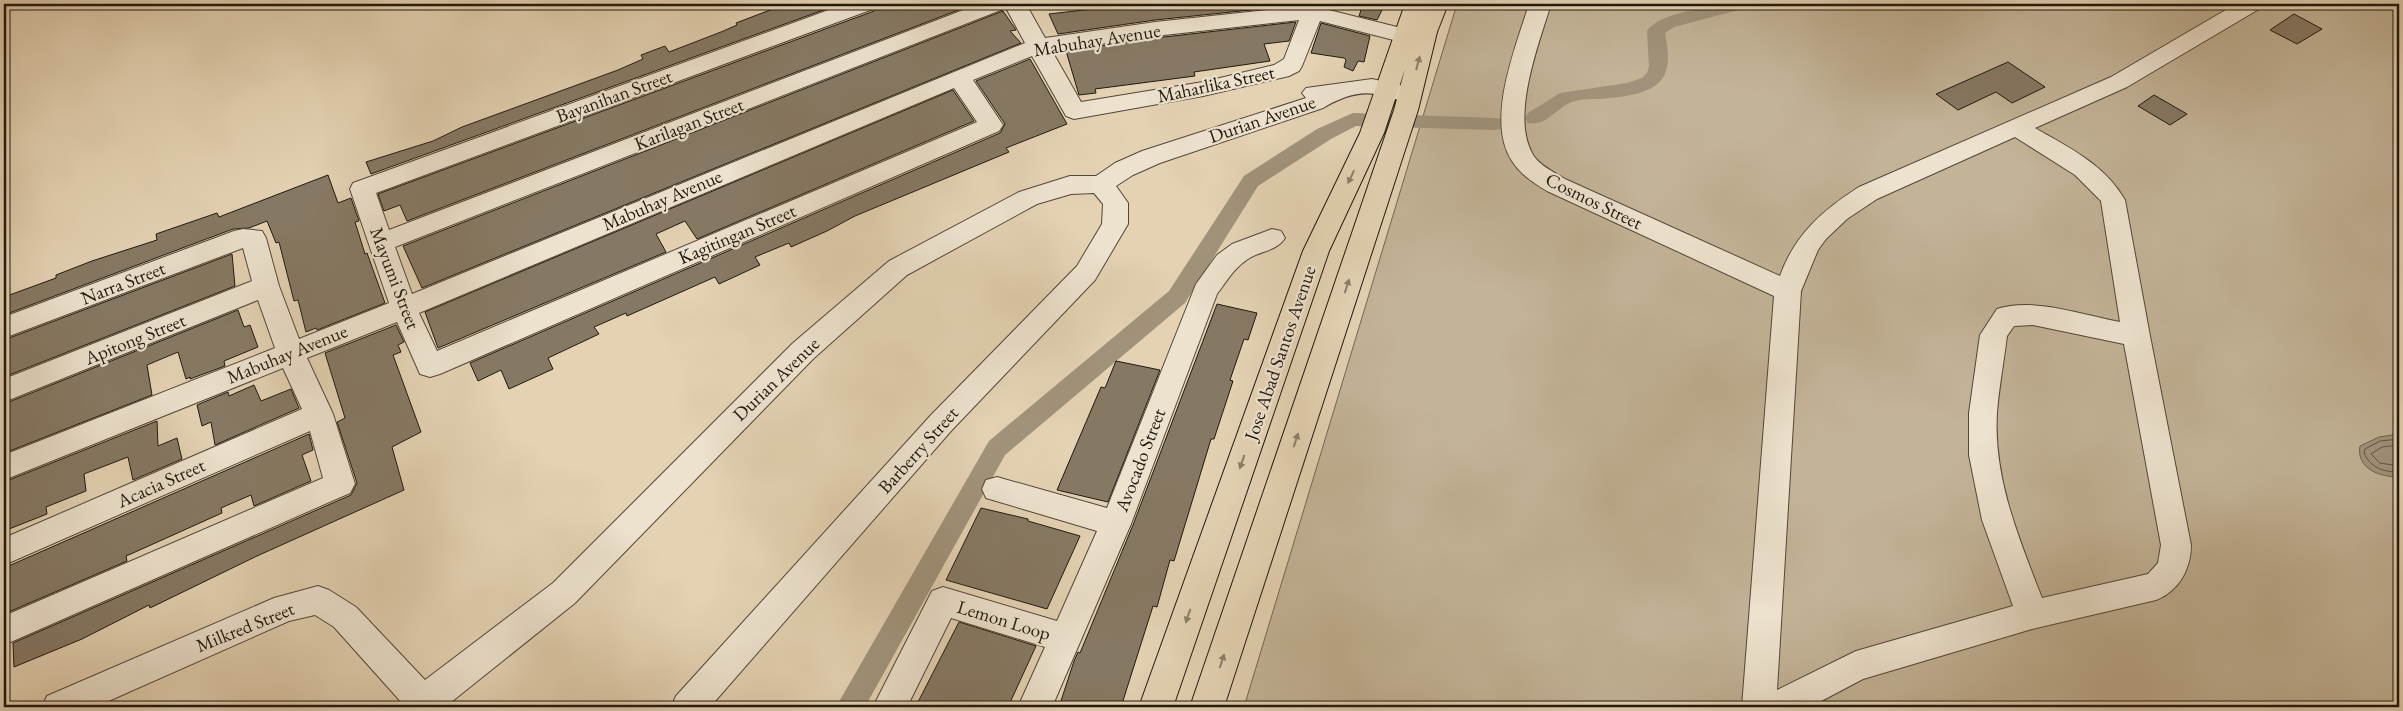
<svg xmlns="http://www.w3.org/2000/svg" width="2403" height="711" font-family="'EB Garamond',serif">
<rect width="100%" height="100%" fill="#e4d2b3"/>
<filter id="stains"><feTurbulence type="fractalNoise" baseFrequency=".004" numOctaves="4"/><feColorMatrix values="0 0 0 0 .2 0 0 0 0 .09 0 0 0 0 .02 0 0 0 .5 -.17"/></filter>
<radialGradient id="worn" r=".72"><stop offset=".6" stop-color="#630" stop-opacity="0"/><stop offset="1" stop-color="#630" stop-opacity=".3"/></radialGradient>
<!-- green -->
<polygon fill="#c3b397" stroke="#726653" points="1457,4 2399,4 2399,707 1244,707"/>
<!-- water -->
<path fill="#a1937b" stroke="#6d6250" d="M 2399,434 L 2399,477 C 2380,477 2356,469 2360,446 L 2379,437 Z"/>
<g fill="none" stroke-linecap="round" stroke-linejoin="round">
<!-- shore -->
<g stroke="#605645" stroke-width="1">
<path d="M 2399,439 L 2380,441 L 2365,449 L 2364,453 C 2371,468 2383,472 2399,472"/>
<polyline points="2399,445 2382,447 2371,454 2380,463 2399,466"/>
</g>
<!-- canal -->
<g fill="#a1937b" fill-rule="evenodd">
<path d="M 1720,4 L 1749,4 L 1746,8 L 1674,27 L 1665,33 C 1667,45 1670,59 1666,71 C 1658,96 1620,97 1598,99 C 1590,99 1580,99 1572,102 C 1556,108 1546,127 1528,123 L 1525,118 L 1528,113 L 1560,93 L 1627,83 L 1642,78 L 1647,73 L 1649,66 L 1647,31 C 1658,14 1701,9 1720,4 Z"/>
<polygon points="1353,113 1494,118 1501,119 1504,124 1501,129 1494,130 1356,126 1331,139 1258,186 1185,303 1005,455 865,707 836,707 989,441 1169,291 1244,176 1317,129"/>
</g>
</g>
<!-- building -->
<g fill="#867964" stroke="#20190f">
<polygon points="786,4 840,4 371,174 366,162 433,141 462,127 618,70 643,59 641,55 665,46 669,52 721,32 737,25 736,23"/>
<polygon points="878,4 974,4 407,221 400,205 384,211 378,194 874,11"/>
<polygon points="1137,4 1278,4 1279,7 1155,20 1058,34 1049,14"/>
<polygon points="1363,4 1385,4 1377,20 1359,16"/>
<polygon points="1003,11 1016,30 1010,31 1021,43 422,288 403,246"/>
<polygon points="2294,14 2322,29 2297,44 2270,30"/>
<polygon points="1296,22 1289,41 1264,44 1270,61 1194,72 1195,76 1095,89 1096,93 1079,95 1066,51 1155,38"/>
<polygon points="1321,23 1370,36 1364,62 1358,61 1353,71 1344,67 1346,60 1344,58 1311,53"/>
<polygon points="1030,59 1067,124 1006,148 1009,152 855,216 827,231 791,247 789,243 755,257 760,265 719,284 715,277 627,316 626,313 594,327 599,334 548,358 553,369 509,389 501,370 478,381 470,363 1000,133 1005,124 976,81"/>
<polygon points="2008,62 2045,87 2012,103 1996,92 1958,110 1936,94"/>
<polygon points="953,90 974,121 697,239 685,221 656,234 666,252 438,348 425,312"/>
<polygon points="2154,95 2187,114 2170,125 2138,106"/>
<polygon points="328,175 338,203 351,198 359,221 355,222 365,254 367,253 385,303 317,330 316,328 306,332 298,300 294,301 279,242 276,243 267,221 249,228 233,229 4,315 4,297 56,278 56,275 92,261 157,240 156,234 217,213 219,217"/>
<polygon points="232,254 235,286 4,377 4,340"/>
<polygon points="1217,304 1257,313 1248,340 1244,339 1230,380 1233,381 1214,439 1211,439 1174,561 1170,560 1157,607 1153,606 1121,707 1059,707 1074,661 1078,652 1080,653 1133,525"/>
<polygon points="238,310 244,327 250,325 258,347 224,361 225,366 190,379 190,377 186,379 178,352 147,365 152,395 7,452 4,404"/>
<polygon points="396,325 404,342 398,345 401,352 393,355 421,432 392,447 404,490 257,556 150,608 149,605 82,639 14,667 13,643 351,495 357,483 337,422 345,418 325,353"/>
<polygon points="1116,361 1160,370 1108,502 1057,490 1101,387 1105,388"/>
<polygon points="254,385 261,401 291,389 299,408 215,445 211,422 202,426 197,405 228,392 229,396"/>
<polygon points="157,421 158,446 177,438 182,459 133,480 128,457 84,474 86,491 46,507 47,514 4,531 4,488 10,485 9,480"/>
<polygon points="309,434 313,450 302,455 311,481 254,506 251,495 221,508 222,513 133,553 126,556 127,561 4,614 4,568"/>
<polygon points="981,508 1028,519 1028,521 1080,536 1047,609 946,580"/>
<polygon points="959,622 1036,646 1008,707 936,707 918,702"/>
</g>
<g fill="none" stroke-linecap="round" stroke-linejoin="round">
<!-- minor casing -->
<g stroke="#514738" stroke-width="2">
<g id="minor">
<path d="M 845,4 L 876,4 L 873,9 L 376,193 L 389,230 L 979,4 L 1026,4 L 1045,38 L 1155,22 L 1304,6 L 1305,4 L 1327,4 L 1325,9 L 1405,29 L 1426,25 L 1434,27 L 1437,32 L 1434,37 L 1405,43 L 1320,21 L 1302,66 L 1299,71 L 1289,76 L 1203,96 L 1074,119 L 1066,116 L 1032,56 L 973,80 L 1003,125 L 999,131 L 440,374 L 430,377 L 420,374 L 397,322 L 307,358 L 333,414 L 355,484 L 350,493 L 4,645 L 4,616 L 323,478 L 310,431 L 4,565 L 4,538 L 302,409 L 283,368 L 4,480 L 4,455 L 275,348 L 258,300 L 4,402 L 4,379 L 252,281 L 243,248 L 4,338 L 4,317 L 234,231 L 243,229 L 262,231 L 266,238 L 279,286 L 299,339 L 389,303 L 350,189 L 353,183 ZM 1006,8 L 1025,43 L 412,294 L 395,247 ZM 1299,20 L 1284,59 L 1274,65 L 1203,82 L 1081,102 L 1052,51 L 1155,36 ZM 954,88 L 977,122 L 437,351 L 419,313 Z"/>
<path d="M 1529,4 L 1551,4 C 1539,43 1511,115 1532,153 C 1538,165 1554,172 1565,179 L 1780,276 C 1795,234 1823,210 1859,187 L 2111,77 L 2236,4 L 2262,4 L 2259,9 L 2127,87 L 2035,128 C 2070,148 2105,165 2125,200 L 2150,336 L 2191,545 C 2191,569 2179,591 2156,600 L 2032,629 L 1863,679 L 1810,707 L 1742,707 L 1774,296 L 1547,191 C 1534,183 1521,175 1512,161 C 1485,120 1516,47 1529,4 ZM 2015,137 L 2075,175 L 2101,201 L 2120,322 C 2083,315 2033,297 1997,309 L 1980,335 L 1969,413 L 1969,455 L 1982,520 L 2013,606 L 1856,651 L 1777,690 L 1801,291 L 1818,250 L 1826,239 L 1847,219 L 1877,199 ZM 2033,325 L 2124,344 L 2161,545 L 2158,563 L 2148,574 L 2042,598 C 2019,539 1993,477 1997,413 C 1999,387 2004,361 2007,336 L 2014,326 Z"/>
<path d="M 1372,79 L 1417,89 L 1421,94 L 1417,99 C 1403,103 1389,97 1375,94 C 1356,91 1338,99 1323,108 L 1160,163 L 1133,175 L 1116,186 L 1128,203 L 1128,224 L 1095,280 L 951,431 L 710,707 L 671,707 L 676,696 L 931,415 L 1077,266 L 1102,224 L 1103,204 L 1094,193 L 1071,194 L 1037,204 L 907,275 L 813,359 L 575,603 L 445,707 L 400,707 L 402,703 L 334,627 L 315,615 L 289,621 L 95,707 L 42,707 L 47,696 L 274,598 L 318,586 L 329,590 L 356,607 L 425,680 L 553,583 L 793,343 L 889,261 L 1019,192 L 1070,176 L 1096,176 L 1115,163 L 1142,151 L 1306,98 L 1302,93 L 1306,88 Z"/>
<path d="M 1272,229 L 1281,231 L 1285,238 C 1277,251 1260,251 1248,259 C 1234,268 1227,281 1217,294 L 1131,524 L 1052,707 L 1018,707 L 1045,647 L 951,618 L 907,707 L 873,707 L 932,591 L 943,587 L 1057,621 L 1097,531 L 986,498 L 982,489 L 986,480 L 997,477 L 1107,508 L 1196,284 L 1217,255 L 1232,244 Z"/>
</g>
</g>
<!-- major casing -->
<g stroke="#20190f" stroke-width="2">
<polygon id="major" points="1405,4 1448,4 1437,32 1418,110 1224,707 1190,707 1394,110 1405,69 1384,133 1329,251 1173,707 1139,707 1303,251 1360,133"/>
</g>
<!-- minor -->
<use href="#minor" fill="#ede2ce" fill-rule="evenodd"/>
<!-- major -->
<use href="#major" fill="#e4d2b3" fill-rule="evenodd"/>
</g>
<!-- one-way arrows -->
<defs><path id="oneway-solid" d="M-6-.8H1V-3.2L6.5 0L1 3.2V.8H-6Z" transform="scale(1.25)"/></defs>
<g fill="#8c7f69">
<use href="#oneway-solid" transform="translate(1418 63) rotate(-75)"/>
<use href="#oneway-solid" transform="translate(1351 177) rotate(115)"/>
<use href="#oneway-solid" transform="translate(1347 286) rotate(-72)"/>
<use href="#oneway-solid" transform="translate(1296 440) rotate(-72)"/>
<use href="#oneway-solid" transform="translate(1242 462) rotate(109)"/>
<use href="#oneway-solid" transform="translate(1188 616) rotate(109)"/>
<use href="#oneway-solid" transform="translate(1222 661) rotate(-72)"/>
</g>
<g text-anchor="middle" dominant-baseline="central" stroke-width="4.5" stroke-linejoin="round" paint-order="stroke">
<!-- street labels -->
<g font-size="19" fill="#20190f" stroke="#ede2ce">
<text transform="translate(1097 40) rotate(-9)">Mabuhay Avenue</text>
<text transform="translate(1216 84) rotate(-12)">Maharlika Street</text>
<text transform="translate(614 96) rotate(-20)">Bayanihan Street</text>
<text transform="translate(1262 119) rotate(-19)">Durian Avenue</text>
<text transform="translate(689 124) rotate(-21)">Karilagan Street</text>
<text transform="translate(662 200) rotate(-23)">Mabuhay Avenue</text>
<text transform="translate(1594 201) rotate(26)">Cosmos Street</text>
<text transform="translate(737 234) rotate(-23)">Kagitingan Street</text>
<text transform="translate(395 278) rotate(69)">Mayumi Street</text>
<text transform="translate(123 283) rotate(-21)">Narra Street</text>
<text transform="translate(135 339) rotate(-22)">Apitong Street</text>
<text transform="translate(1280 353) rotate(-71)">Jose Abad Santos Avenue</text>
<text transform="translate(287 354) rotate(-22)">Mabuhay Avenue</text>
<text transform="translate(776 379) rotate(-44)">Durian Avenue</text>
<text transform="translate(918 450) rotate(-48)">Barberry Street</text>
<text transform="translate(1140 460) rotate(-69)">Avocado Street</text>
<text transform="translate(161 483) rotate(-24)">Acacia Street</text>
<text transform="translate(1004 620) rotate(17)">Lemon Loop</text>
<text transform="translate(245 627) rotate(-22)">Milkred Street</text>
</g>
</g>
<!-- margin -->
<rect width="2403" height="711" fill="none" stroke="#e4d2b3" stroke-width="20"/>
<rect x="5" y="5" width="2393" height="701" fill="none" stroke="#20190f" stroke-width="2.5"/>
<rect x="10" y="10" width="2383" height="691" fill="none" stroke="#20190f"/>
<rect width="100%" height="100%" filter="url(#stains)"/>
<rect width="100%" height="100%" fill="url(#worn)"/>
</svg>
